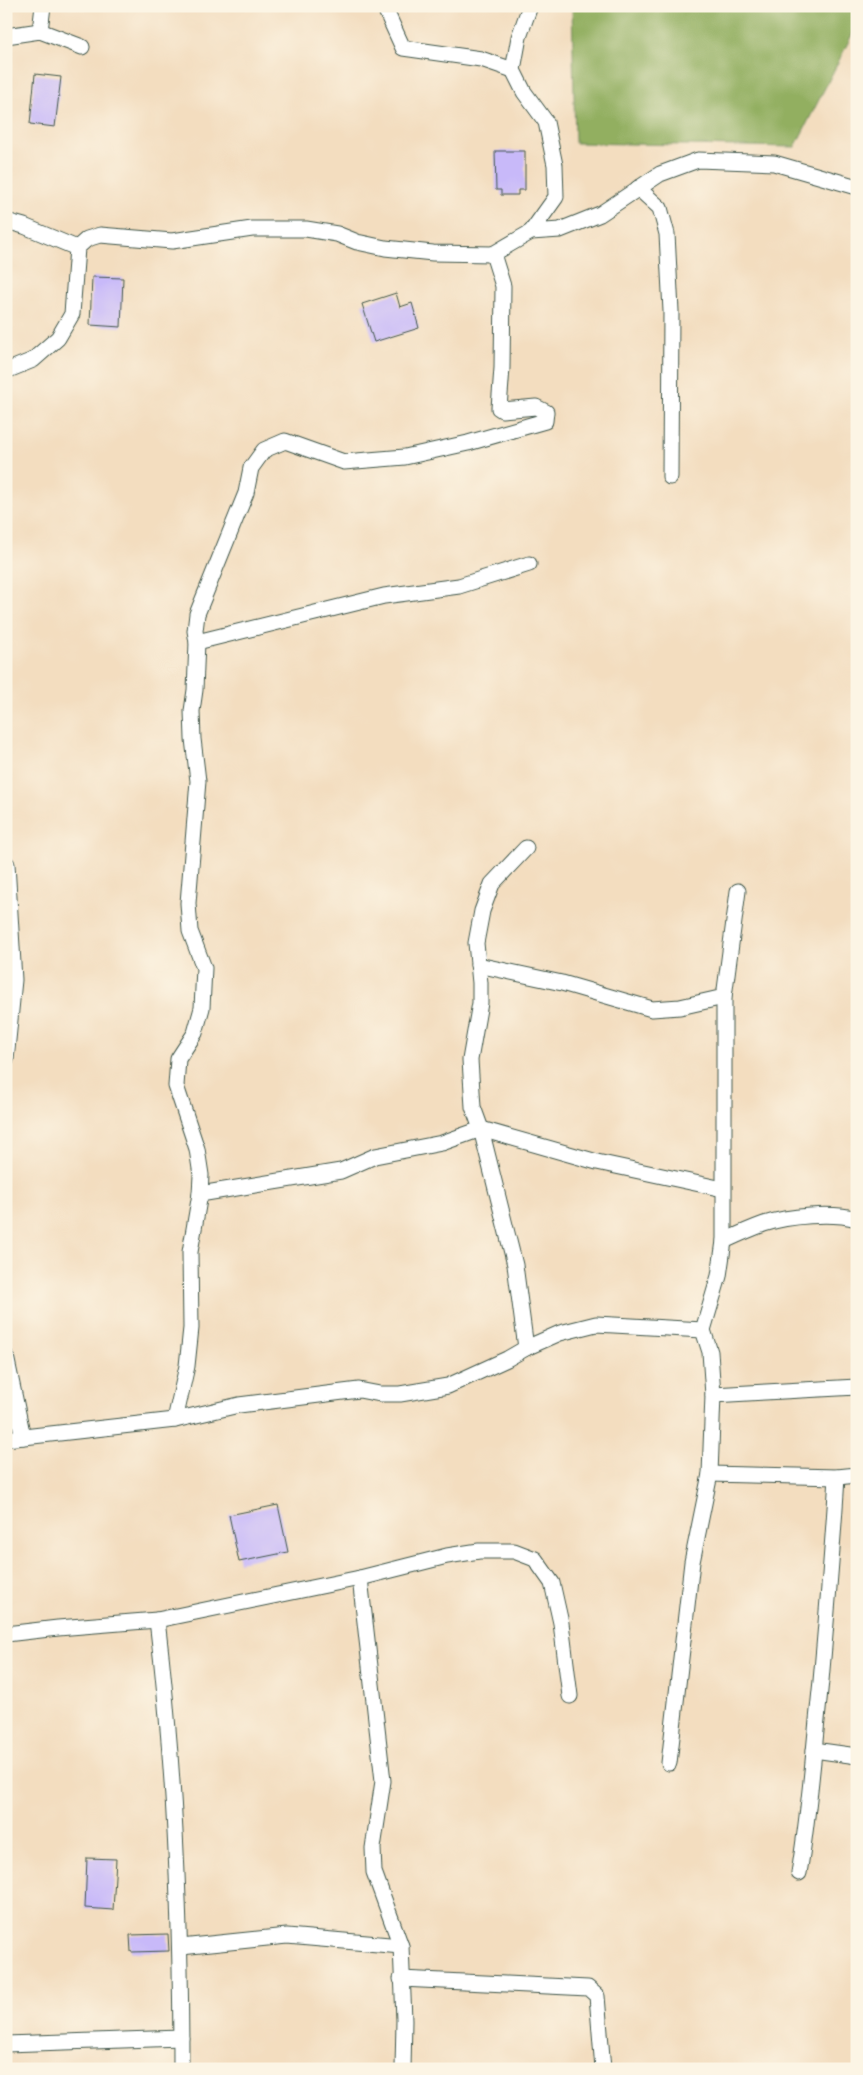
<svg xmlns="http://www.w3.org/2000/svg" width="863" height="2075" font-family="Delius,sans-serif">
<rect width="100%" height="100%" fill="#fcf5e5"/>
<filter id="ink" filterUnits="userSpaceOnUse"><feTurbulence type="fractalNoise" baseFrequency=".02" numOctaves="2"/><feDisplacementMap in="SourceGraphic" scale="10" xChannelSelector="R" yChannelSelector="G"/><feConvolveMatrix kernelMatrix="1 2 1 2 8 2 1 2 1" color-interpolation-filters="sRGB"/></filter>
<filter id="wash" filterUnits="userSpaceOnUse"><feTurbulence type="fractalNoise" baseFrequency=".0096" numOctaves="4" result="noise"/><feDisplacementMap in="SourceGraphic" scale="20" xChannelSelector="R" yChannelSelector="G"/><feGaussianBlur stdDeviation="1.12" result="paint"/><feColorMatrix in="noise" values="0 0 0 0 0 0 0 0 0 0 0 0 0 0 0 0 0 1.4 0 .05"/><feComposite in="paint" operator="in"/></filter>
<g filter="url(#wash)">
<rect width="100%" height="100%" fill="#f3ddbf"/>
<!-- forest -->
<polygon fill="#92af61" stroke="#58764a" points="572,6 857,6 857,25 795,147 575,143"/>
<g id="blocks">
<!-- building -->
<g fill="#c8b9f9">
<polygon points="35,74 61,77 55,127 30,124"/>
<polygon points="495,151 525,151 525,190 518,190 518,195 501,195 501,190 496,190"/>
<polygon points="92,277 123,278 121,327 90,325"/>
<polygon points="396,293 400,307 412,303 419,328 374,342 362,304"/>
<polygon points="278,1505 288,1552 239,1562 229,1515"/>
<polygon points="87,1858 116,1859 113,1910 85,1908"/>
<polygon points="168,1934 169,1951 131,1952 130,1935"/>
</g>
</g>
</g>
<g filter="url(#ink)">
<use href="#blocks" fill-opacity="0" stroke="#3f5549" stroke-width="1"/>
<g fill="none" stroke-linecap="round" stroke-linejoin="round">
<!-- minor casing -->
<g stroke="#3f5549" stroke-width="17">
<g id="minor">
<polyline points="386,6 387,13 403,48 481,59 513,70"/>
<polyline points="530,6 519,37 513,70 524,92 546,122 555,165 556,197 531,232"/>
<polyline points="40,31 43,6"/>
<polyline points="6,36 40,31 82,47"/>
<polyline points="638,188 660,208 667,234 671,311 670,477"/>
<polyline points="6,221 24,226 77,248"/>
<polyline points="6,371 33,360 58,338 72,314 77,248 87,239 100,235 172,241 252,229 306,229 337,234 357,242 385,248 433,253 493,254"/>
<polyline points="197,642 384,596 459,586 529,564"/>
<polyline points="478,965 562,983 652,1009 680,1007 724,997"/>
<polyline points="6,1060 14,980 7,864"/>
<polyline points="481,1129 597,1162 723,1189"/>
<polyline points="481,1129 515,1265 526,1348"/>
<polyline points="200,1194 341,1171 375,1156 442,1143 481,1129 473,1107 470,1060 480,1003 480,983 476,943 482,911 492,884 526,848"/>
<path d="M 724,1241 C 737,1235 750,1229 764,1224 C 788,1216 832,1212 857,1219"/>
<polyline points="6,1356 23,1437"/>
<polyline points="713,1395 857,1387"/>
<polyline points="175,1420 187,1366 191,1328 190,1252 200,1194 201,1175 197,1149 176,1086 178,1059 195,1033 202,1008 204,968 190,931 188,903 198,781 193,739 192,711 195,690 197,642 195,631 197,614 246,493 251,468 264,450 285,441 344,462 405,457 468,443 545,421 546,412 536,407 502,410 499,408 502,368 503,286 493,254 531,232 560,230 600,214 660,174 698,160 774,163 857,187"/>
<polyline points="6,1439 175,1420 239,1405 359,1390 380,1394 400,1394 448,1386 507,1359 526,1348 560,1333 596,1324 703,1330"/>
<polyline points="710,1474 837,1477 857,1475"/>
<polyline points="360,1578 383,1781 373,1848 374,1872 401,1946 404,2020 403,2069"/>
<path d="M 157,1620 C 175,1769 181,1918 181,2069"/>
<polyline points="6,1634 58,1628 157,1620 360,1578 447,1556 479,1551 514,1551 535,1559 552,1583 561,1623 570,1696"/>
<polyline points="814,1750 857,1756"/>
<polyline points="669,1763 692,1562 710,1474 713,1395 710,1352 703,1330 719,1276 724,1241 724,997 738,891"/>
<path d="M 799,1873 C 810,1809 814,1745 821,1681 C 827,1613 833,1545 837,1477"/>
<polyline points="181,1947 287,1936 401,1946"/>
<polyline points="401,1979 588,1988 597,1996 603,2069"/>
<polyline points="6,2044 181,2038"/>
</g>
</g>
<!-- minor -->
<use href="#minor" stroke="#fff" stroke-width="15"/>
</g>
</g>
<!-- margin -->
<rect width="863" height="2075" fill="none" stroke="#fcf5e5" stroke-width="25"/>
</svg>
